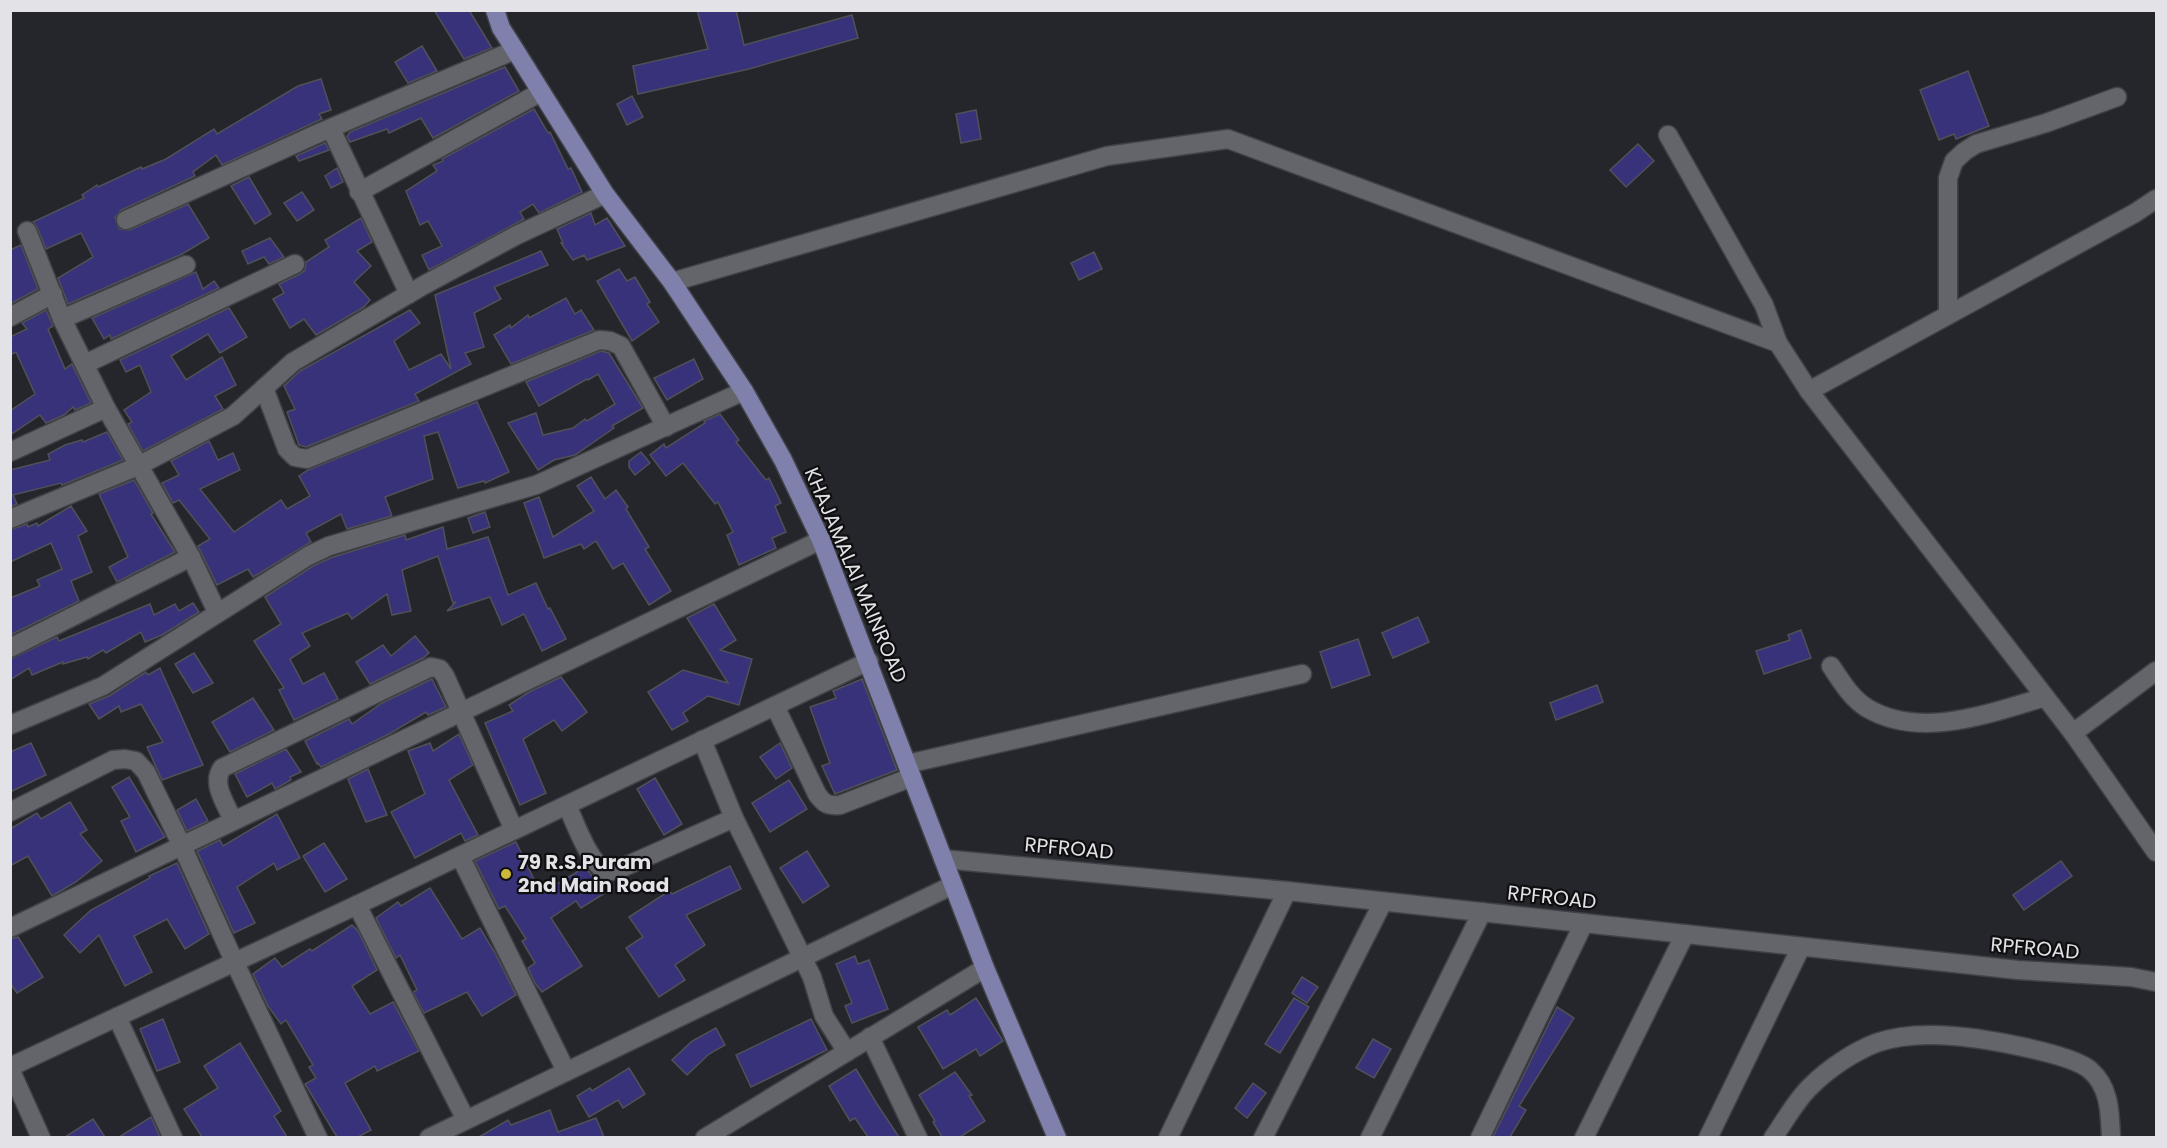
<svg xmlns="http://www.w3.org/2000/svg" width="2167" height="1148" font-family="Poppins,sans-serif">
<rect width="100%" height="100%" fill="#25262b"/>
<!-- building -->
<g fill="#37327a" stroke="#505157" stroke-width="1.5">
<polygon points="434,10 469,10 492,48 464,59"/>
<polygon points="697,10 736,10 744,45 852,15 858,38 749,69 638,94 633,66 708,49"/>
<polygon points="422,46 437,71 408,83 395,62"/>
<polygon points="505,67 519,91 433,138 421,118 389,133 387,129 350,142 347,136 350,132"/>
<polygon points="1968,71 1989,126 1956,139 1954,134 1939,140 1920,90"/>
<polygon points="321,79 331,110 319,114 322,119 222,165 216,155 193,172 195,176 121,210 115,218 119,229 130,230 188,204 209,238 182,254 68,304 58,278 93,257 81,233 46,249 37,227 33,222 84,198 82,195 97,185 98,187 141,167 142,169 166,159 214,129 217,134 298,86"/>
<polygon points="632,96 643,117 627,125 617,104"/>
<polygon points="534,109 548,133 550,132 568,169 571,168 582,192 539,213 533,204 520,212 524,219 429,270 422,255 442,246 428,221 420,225 406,191 437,171 433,165 443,161 442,159"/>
<polygon points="976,110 981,139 961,143 956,114"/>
<polygon points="325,143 329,150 299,161 296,156"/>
<polygon points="1638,144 1654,161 1626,187 1610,170"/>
<polygon points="337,168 343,182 331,188 325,176"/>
<polygon points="249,177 271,214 255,224 231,186"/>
<polygon points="302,192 314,210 297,221 284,203"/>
<polygon points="591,213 595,225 607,218 625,246 587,260 584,255 573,260 561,243 563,243 557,229"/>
<polygon points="361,218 372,242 357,251 371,266 354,282 370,300 364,307 316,335 304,319 290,328 273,299 284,293 279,284 300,274 305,270 306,262 329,247 325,240"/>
<polygon points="270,238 284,257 269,264 264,257 248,264 242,251"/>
<polygon points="21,245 38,289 10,304 10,250"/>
<polygon points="541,251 548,265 494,287 501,299 474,313 484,347 465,353 471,364 415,394 419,401 306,447 299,445 287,412 295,409 284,386 300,371 410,310 420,323 394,341 409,370 441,354 451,369 435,295"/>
<polygon points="1094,252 1102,269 1079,280 1071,263"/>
<polygon points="619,269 627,281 635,277 650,302 647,304 659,322 632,341 597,281"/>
<polygon points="196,272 203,289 214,281 219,288 111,339 110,335 104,339 92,318"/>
<polygon points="566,298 575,314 581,310 594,330 511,364 494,335 510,325 511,328 528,315 529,318"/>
<polygon points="229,308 247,337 220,353 208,334 171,356 186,380 222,357 236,385 215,396 223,409 143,451 128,424 132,422 124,410 151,392 140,365 126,372 120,360"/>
<polygon points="46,310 53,326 48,329 65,369 72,364 91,403 75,410 73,407 64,415 46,423 40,415 10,435 10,411 35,394 16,352 10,355 10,337 27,329 22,323"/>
<polygon points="601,351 609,353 643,408 612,426 614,428 575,455 554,460 538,470 508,423 536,413 543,435 573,428 585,419 587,421 615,404 598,374 588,380 587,379 539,406 526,382"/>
<polygon points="694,359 703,379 667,400 654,378"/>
<polygon points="477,402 509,472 485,483 484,481 458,488 438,432 424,436 433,479 385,497 392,516 347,529 341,514 306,533 311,542 253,577 248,569 217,585 198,546 210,539 179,500 173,503 162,483 179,475 171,461 209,441 218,460 233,453 240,470 200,489 234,532 281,500 287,509 310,496 299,476 308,470"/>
<polygon points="720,414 739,440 736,442 766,480 769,478 781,503 775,506 786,532 772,538 776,548 739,565 727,535 733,532 718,502 715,504 683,463 666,476 650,455 664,444 666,448 705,423 704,421"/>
<polygon points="107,432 123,460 62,485 61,483 13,495 17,504 10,507 10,470 50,460 48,454 65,445 82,440 83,442"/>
<polygon points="641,452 650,463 635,475 629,467 629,461"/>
<polygon points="591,477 605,499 616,490 628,507 626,509 649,547 645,549 671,591 649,605 623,563 613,569 596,541 584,549 581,544 544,558 524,503 539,497 553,537 594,511 577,486"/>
<polygon points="134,480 153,513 151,514 175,552 117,582 109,567 128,557 99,494"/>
<polygon points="71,506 87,531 78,536 92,572 71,581 79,601 10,635 10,598 40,586 37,580 62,569 51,543 10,562 10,530 27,524 28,527 37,523 38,526"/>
<polygon points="485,512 490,527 473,533 468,518"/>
<polygon points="443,527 447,549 488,537 508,595 536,583 548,609 550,608 566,639 542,651 524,614 502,625 490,597 447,611 456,602 453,603 438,556 402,570 411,611 392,615 387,594 352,619 348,613 302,633 310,646 290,659 303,684 324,673 338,699 294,720 279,690 284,688 254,641 281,624 265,597 313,566 333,557 405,535 406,540"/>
<polygon points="193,603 199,612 162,635 145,642 141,632 106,653 103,650 88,659 87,657 63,664 63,662 32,675 29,668 10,680 10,659 57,637 59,641 150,604 154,615 175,604 179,611"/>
<polygon points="714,604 736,640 720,650 752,659 739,705 708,696 683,713 688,721 672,730 648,692 683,670 728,683 687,618"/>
<polygon points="1418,617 1429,642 1393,658 1382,633"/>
<polygon points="1801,630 1811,658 1764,674 1756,651 1790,640 1788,635"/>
<polygon points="415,636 429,653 423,658 370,684 356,662 383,645 391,656"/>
<polygon points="1358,639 1370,675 1332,688 1320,652"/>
<polygon points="194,653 213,683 193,693 175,664"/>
<polygon points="160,668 203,765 162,780 147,747 163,742 141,704 121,712 119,706 99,719 89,704 109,696 146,672 148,675"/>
<polygon points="561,677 587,712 562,731 554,720 523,739 546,793 520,805 485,723 513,711 509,705 529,692"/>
<polygon points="432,679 446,707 428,715 426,712 389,734 321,767 318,763 317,764 305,741 349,719 352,724 382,703"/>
<polygon points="862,679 897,770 835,794 822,766 830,763 810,707 836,698 833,691"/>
<polygon points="1597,685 1603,702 1556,720 1550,703"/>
<polygon points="253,698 274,730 230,752 212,722"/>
<polygon points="459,734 473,765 449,780 478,835 465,841 461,833 415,858 391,812 425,794 408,751 430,743 433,751"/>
<polygon points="31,743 46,775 10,792 10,752"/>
<polygon points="780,743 792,768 776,779 760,757"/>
<polygon points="286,749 301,772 290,777 291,780 275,789 272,783 247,797 235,774"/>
<polygon points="368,769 387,815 366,822 348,779"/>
<polygon points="129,777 165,837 136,852 121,821 130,817 112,787"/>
<polygon points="655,778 682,824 664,835 637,789"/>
<polygon points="789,780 807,809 770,832 752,803"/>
<polygon points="196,799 208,821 187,831 177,810"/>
<polygon points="70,802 87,830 80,834 102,861 76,882 52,896 28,856 10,866 10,829 37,813 41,819"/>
<polygon points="277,814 300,858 277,870 274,863 237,887 255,923 234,933 197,851 220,840 223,846"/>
<polygon points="516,842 541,894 585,867 605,893 581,908 576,901 551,918 582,966 542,992 535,983 528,968 535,963 522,941 526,939 505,906 499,909 475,861"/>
<polygon points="324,843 347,879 325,892 303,856"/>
<polygon points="807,851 829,886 803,903 780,868"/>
<polygon points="2061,861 2072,876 2024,910 2013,895"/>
<polygon points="177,863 209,934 185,949 167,919 134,936 152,972 125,986 99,935 80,953 64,935 91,910 150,878 149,876"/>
<polygon points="730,866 741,889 686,915 705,945 675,965 685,980 659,997 626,948 643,937 629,917 669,891 672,894"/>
<polygon points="430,888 462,939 480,928 495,953 516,995 482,1016 467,992 424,1013 413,992 417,990 400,955 396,958 376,918 398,902 401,906"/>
<polygon points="352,925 358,931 377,970 352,986 370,1014 393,1002 419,1051 377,1071 375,1066 345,1083 371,1130 358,1137 337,1137 305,1084 316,1078 309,1067 313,1065 286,1020 281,1024 268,1006 253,974 275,958 282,967 310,949 312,951"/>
<polygon points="18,937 43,977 17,993 10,983 10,939"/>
<polygon points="855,956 858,964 869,960 888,1009 852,1023 845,1006 852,1003 836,964"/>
<polygon points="1302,977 1318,987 1307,1003 1292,993"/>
<polygon points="976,998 1003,1041 980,1056 976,1049 943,1069 918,1027 947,1010 950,1015"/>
<polygon points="1294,998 1309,1007 1280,1053 1265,1044"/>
<polygon points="1557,1007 1574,1018 1519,1106 1526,1110 1510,1137 1493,1137"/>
<polygon points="163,1019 180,1062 157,1071 140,1029"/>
<polygon points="811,1019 827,1050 751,1087 736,1055"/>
<polygon points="716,1028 725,1045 709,1054 687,1075 672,1060 692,1041"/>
<polygon points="1373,1039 1391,1049 1374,1078 1356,1068"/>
<polygon points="240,1043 281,1111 274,1116 287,1137 202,1137 184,1109 218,1088 204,1066"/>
<polygon points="629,1068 645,1094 623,1108 618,1100 589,1117 577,1096 590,1088 592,1091"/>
<polygon points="856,1069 877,1104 899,1137 868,1137 855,1118 850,1121 829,1086"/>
<polygon points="955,1072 972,1095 969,1096 985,1121 960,1137 942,1137 933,1122 935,1121 919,1095"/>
<polygon points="1253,1083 1266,1093 1247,1118 1235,1108"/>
<polygon points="550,1110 558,1132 596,1118 604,1137 479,1137 508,1120 511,1125"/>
<polygon points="151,1117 160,1137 119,1137"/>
<polygon points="93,1119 105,1137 65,1137"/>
</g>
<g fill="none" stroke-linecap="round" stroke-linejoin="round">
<!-- minor casing -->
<g stroke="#414247" stroke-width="21">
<g id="minor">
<polyline points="331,129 409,294"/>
<polyline points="1668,135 1764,305 1778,343"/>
<polyline points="359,192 541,92"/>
<polyline points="126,220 319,133 515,50"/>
<polyline points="27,231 62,319 106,408 191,557 217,612"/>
<polyline points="672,282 1107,156 1228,139 1778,343 1809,391 2073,733 2156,852"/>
<polyline points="1948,315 1948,178 1954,161 1965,151 1976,144 2046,123 2117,97"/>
<polyline points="10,317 53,294"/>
<polyline points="62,319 186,265"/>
<polyline points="85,364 295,264"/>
<polyline points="264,388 287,449 295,457 307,459 599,340 610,341 621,346 666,427"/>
<polyline points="1809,391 2135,213 2156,199"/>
<polyline points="10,452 106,408"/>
<polyline points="10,519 138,466 233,416 293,362 424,285 517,235 605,194"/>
<polyline points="10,648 191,557"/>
<path d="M 1831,666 C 1841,681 1851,698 1867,708 C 1921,740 1990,713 2045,697"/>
<path d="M 775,706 L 817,794 C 824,804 828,806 840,805 L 912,777"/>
<polyline points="10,725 103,686 308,556 329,546 536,485 744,391"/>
<polyline points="2073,733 2156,671"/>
<polyline points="702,740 734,818 812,977 824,1016 847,1052"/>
<polyline points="907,764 1302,674"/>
<path d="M 567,805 C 576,825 588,860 606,872 L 617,870 L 734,818"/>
<polyline points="10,812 113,760 125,759 136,761 146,772 182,846 234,961 318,1138"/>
<path d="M 233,820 C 226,804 211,784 222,768 L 431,667 L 440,669 L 445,676 L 514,830"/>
<polyline points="460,856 566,1071"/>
<polyline points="943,859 1287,891 2018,970 2131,977 2156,982"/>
<polyline points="357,905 466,1120"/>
<polyline points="10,928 821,540"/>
<polyline points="117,1017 173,1138"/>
<polyline points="870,1037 918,1138"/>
<polyline points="10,1067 357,905 869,661"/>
<polyline points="10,1069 41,1138"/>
<polyline points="429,1138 953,885"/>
<polyline points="705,1138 985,968"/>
<polyline points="1168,1138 1287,891"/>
<polyline points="1263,1138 1383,902"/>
<polyline points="1370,1138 1482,912"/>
<polyline points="1480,1138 1584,923"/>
<polyline points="1584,1138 1685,934"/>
<polyline points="1708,1138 1801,947"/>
<path d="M 1773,1138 C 1785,1121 1796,1100 1811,1086 C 1828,1069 1853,1052 1876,1043 C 1899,1035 1929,1034 1953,1036 C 1981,1038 2071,1053 2090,1070 C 2110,1087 2110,1113 2111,1138"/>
</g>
</g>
<!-- major casing -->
<g stroke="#414247" stroke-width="21">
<polyline id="major" points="495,10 501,28 515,50 605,194 672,282 744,391 783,460 821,540 985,968 1057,1138"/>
</g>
<!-- minor -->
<use href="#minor" stroke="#64656b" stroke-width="18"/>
<!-- major -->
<use href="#major" stroke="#7f81ac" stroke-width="18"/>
</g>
<!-- markers -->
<circle fill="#cbba39" stroke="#0f0f11" stroke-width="2" cx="506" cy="874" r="6"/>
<g text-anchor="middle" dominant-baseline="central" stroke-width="4.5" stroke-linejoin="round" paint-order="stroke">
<!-- street labels -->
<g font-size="20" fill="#e3e3e7" stroke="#0f0f11">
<text transform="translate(856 575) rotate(67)">KHAJAMALAI MAINROAD</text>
<text transform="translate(1069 848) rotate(5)">RPFROAD</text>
<text transform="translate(1552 897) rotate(6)">RPFROAD</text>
<text transform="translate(2035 948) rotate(5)">RPFROAD</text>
</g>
<!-- poi labels -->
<g font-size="20" font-weight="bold" fill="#e3e3e7" stroke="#0f0f11" text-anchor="start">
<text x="518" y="862">79 R.S.Puram<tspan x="518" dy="23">2nd Main Road</tspan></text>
</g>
</g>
<!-- border -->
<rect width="2167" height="1148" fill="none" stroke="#e3e3e7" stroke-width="24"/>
</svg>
